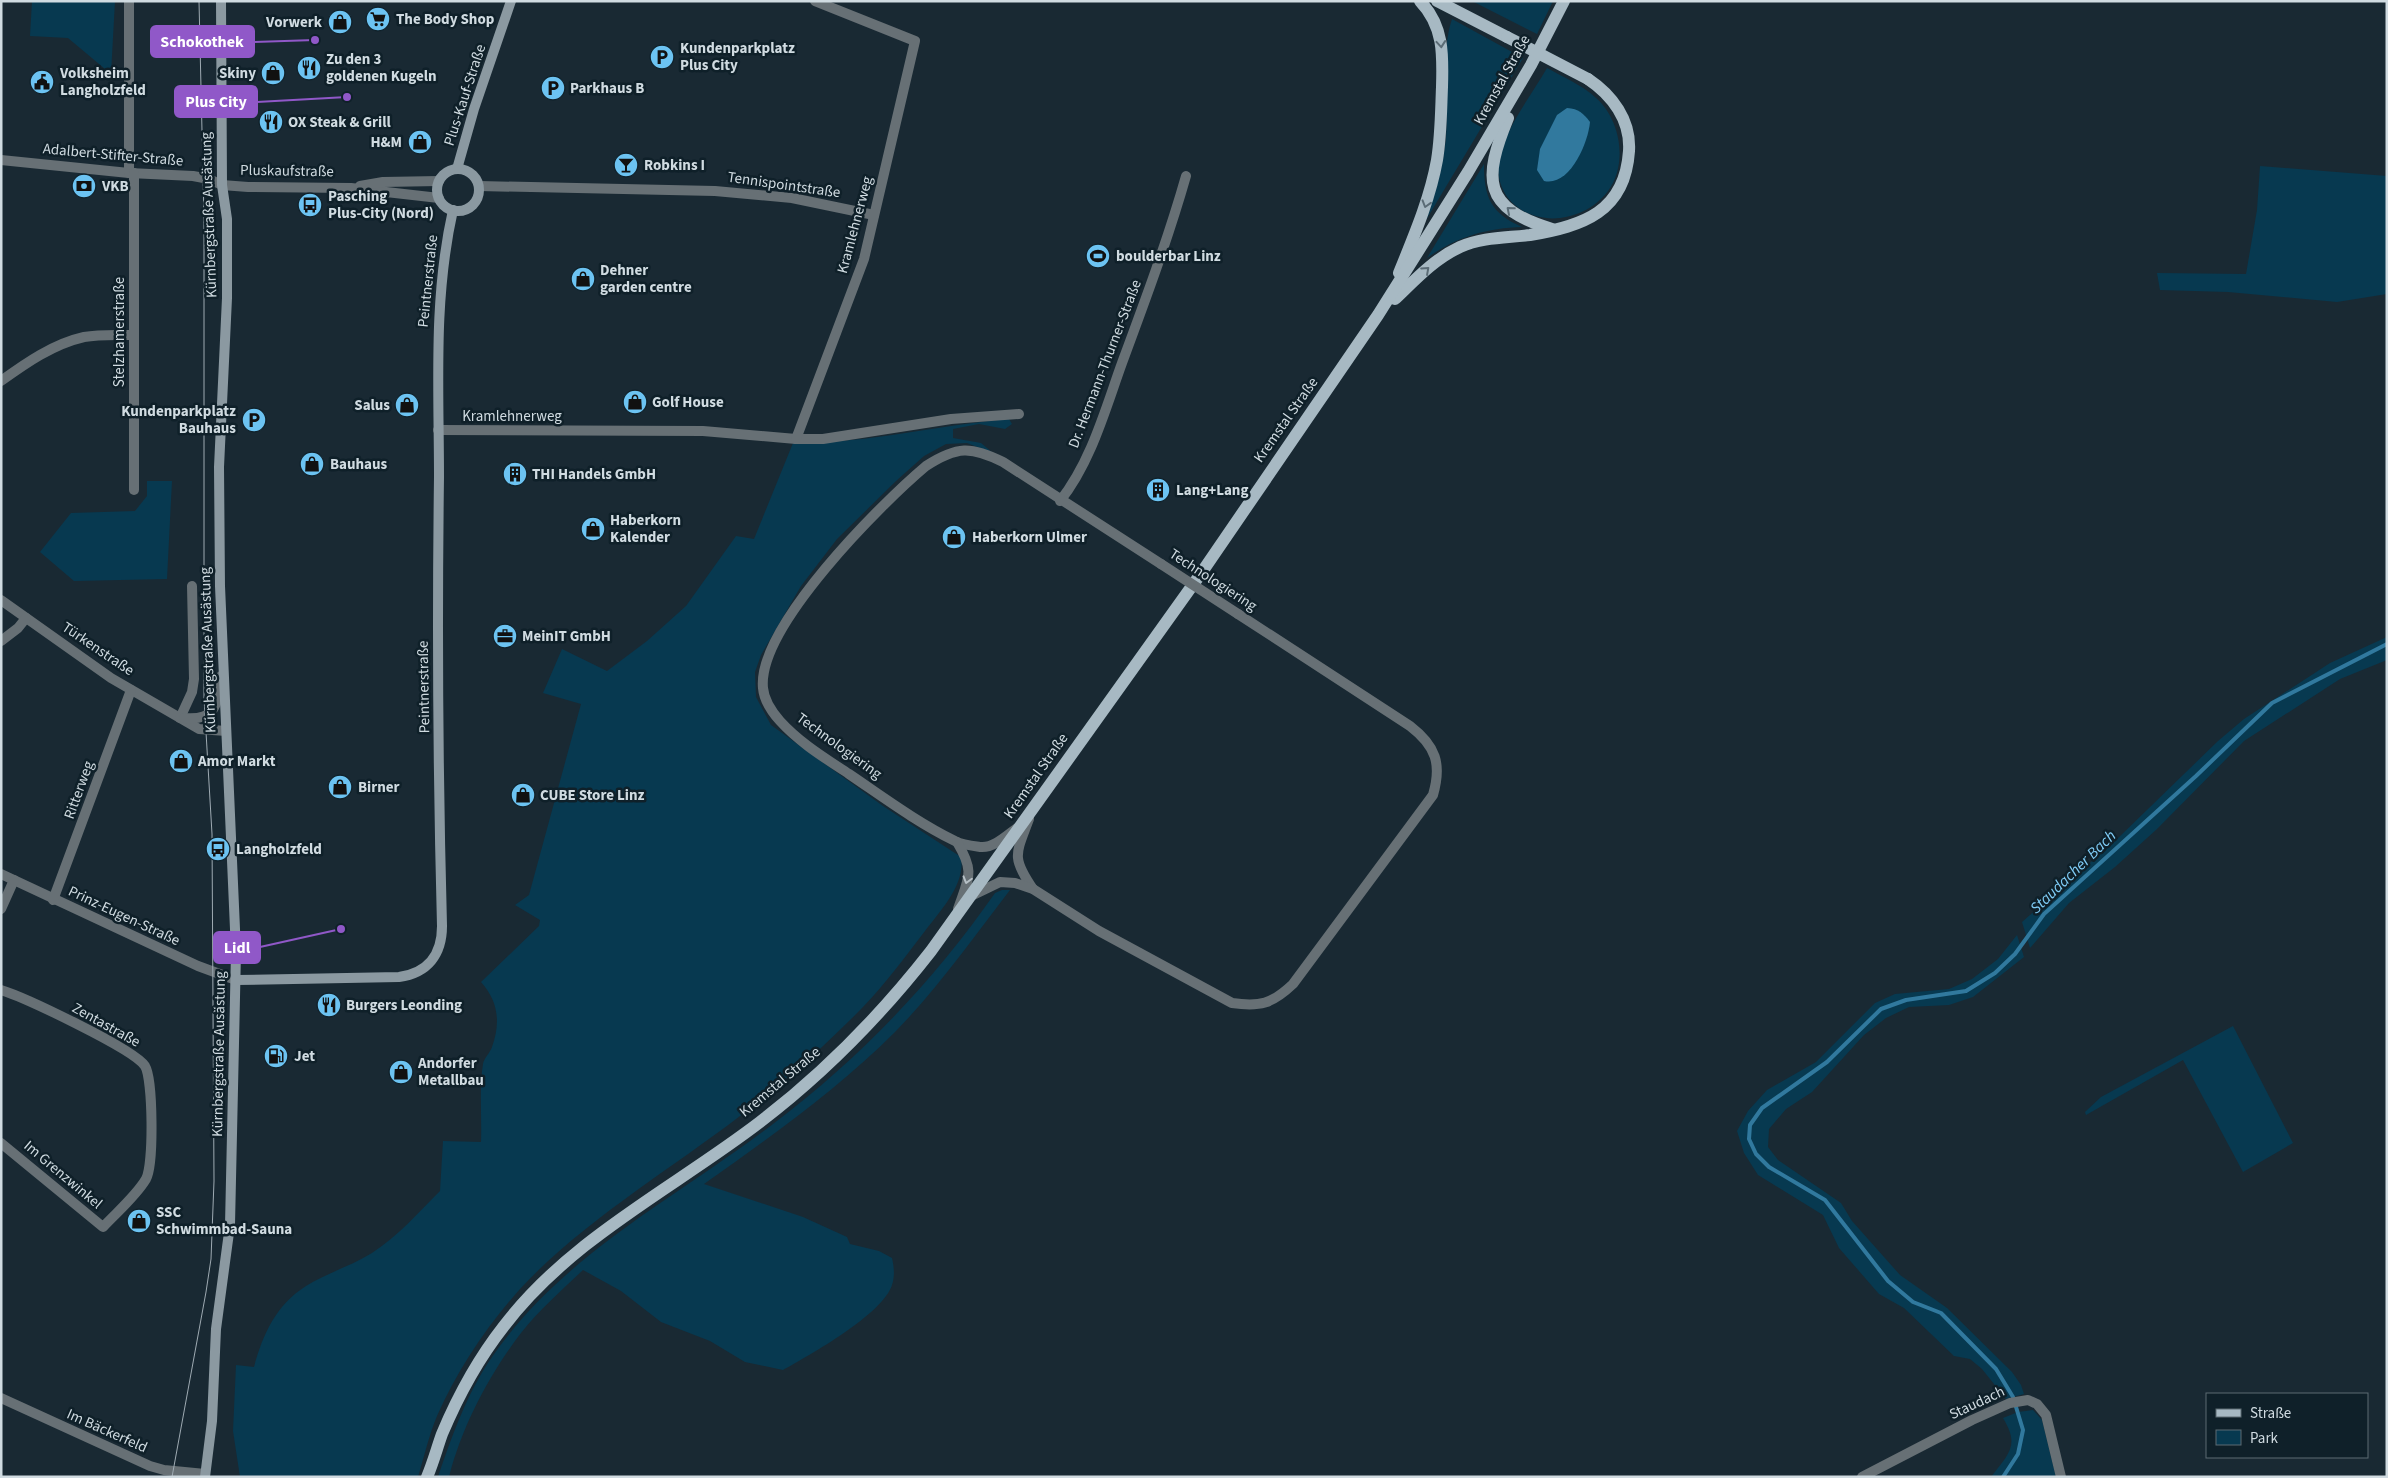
<svg xmlns="http://www.w3.org/2000/svg" width="2388" height="1478" font-family="'Source Sans 3',sans-serif">
<rect width="100%" height="100%" fill="#192933"/>
<!-- green -->
<g fill="#073950">
<polygon points="32,1 115,1 111,74 68,38 30,36"/>
<polygon points="1472,1 1553,1 1537,34"/>
<path d="M 1452,19 L 1523,58 L 1426,220 C 1435,194 1443,167 1446,138 C 1449,101 1440,54 1452,19 Z"/>
<path d="M 1547,68 C 1563,77 1582,85 1596,98 C 1621,120 1628,164 1608,191 C 1584,223 1533,229 1508,198 C 1500,187 1496,172 1499,159 C 1506,127 1531,96 1547,68 Z"/>
<path d="M 1484,164 C 1484,198 1491,213 1522,227 C 1487,228 1456,237 1427,258 Z"/>
<polygon points="2260,166 2387,176 2387,294 2337,302 2228,292 2160,290 2157,273 2246,274 2257,210"/>
<path d="M 1009,419 L 1012,424 L 1005,429 L 979,424 L 953,429 L 953,438 L 981,443 L 993,453 L 967,443 L 946,444 L 924,456 L 896,481 L 837,539 L 801,586 L 761,655 L 755,672 L 756,697 L 771,725 L 883,806 L 961,857 C 966,884 940,911 925,931 C 905,957 886,983 863,1007 C 825,1046 783,1083 740,1116 C 668,1171 581,1223 520,1289 C 486,1327 458,1369 437,1416 C 429,1435 424,1457 418,1477 L 240,1477 L 233,1431 L 236,1365 L 254,1367 C 263,1334 276,1305 306,1286 C 327,1273 351,1266 372,1253 C 398,1236 418,1213 440,1191 L 443,1141 L 481,1142 C 482,1117 479,1088 483,1064 C 484,1058 490,1053 492,1047 C 501,1022 498,1001 481,982 L 539,926 L 540,920 L 515,905 L 529,895 L 581,704 L 543,693 L 562,649 L 607,671 L 647,641 L 686,606 L 736,536 L 754,539 L 793,443 C 866,444 936,425 1009,419 Z"/>
<polygon points="147,481 172,481 167,579 74,581 40,552 71,513 135,511 147,496"/>
<polygon points="2387,637 2387,660 2340,679 2244,741 2157,829 2115,867 2069,903 2030,948 2022,922 2114,842 2218,741 2244,719 2330,663"/>
<path d="M 1002,890 L 1010,890 C 973,938 938,988 895,1032 C 837,1090 770,1137 704,1184 L 803,1217 L 847,1237 L 850,1244 L 879,1251 L 892,1258 C 894,1267 895,1276 892,1285 C 883,1314 810,1355 783,1370 L 745,1362 L 710,1341 L 661,1322 L 621,1291 L 583,1270 C 562,1290 539,1310 521,1333 C 489,1375 462,1426 449,1477 L 438,1477 C 452,1436 467,1393 492,1357 C 563,1254 676,1198 773,1124 C 859,1059 933,982 995,893 Z"/>
<polygon points="2017,935 2024,957 1973,997 1949,1005 1909,1007 1886,1018 1864,1035 1812,1092 1786,1109 1769,1129 1768,1147 1778,1160 1841,1203 1852,1221 1900,1275 1947,1308 2012,1372 2021,1385 2024,1394 2006,1399 1982,1369 1970,1359 1954,1356 1904,1308 1879,1294 1839,1248 1823,1215 1758,1175 1744,1153 1737,1131 1748,1111 1767,1090 1816,1062 1875,1003 1895,994 1949,989 1972,979 1998,959"/>
<polygon points="2233,1026 2293,1143 2243,1172 2183,1060 2086,1115 2085,1112 2101,1097"/>
<path d="M 2033,1410 L 2042,1420 L 2056,1477 L 1991,1477 C 2009,1453 2020,1446 2003,1418 L 2018,1412 Z"/>
</g>
<!-- water -->
<path fill="#31799e" d="M 1567,108 C 1579,109 1583,113 1590,122 C 1588,144 1569,187 1544,181 L 1537,170 L 1540,149 L 1557,115 Z"/>
<g fill="none" stroke-linecap="round" stroke-linejoin="round">
<!-- stream -->
<polyline stroke="#31799e" stroke-width="4" points="2003,1477 2018,1454 2023,1430 2013,1397 1996,1369 1941,1313 1913,1302 1888,1281 1825,1200 1769,1167 1756,1154 1749,1139 1750,1125 1762,1108 1827,1062 1881,1009 1906,1000 1966,991 1995,973 2015,954 2044,914 2196,776 2272,703 2387,644"/>
<!-- street -->
<g stroke="#677075" stroke-width="10">
<polyline points="1,160 129,173 193,176 209,179 222,185 248,187 351,188 439,198"/>
<polyline points="129,173 129,1"/>
<polyline points="360,186 383,182 439,181"/>
<polyline points="479,186 715,191 792,198 874,215"/>
<path d="M 1,381 C 26,363 53,344 84,337 C 100,334 118,335 134,335"/>
<polyline points="438,430 703,431 796,439 823,439 951,419 1019,414"/>
<polyline points="796,439 864,259 915,41 815,1"/>
<polyline points="134,490 134,173"/>
<path d="M 1060,501 C 1091,462 1105,410 1122,363 C 1145,301 1168,239 1186,176"/>
<polyline points="1,600 111,678 199,729 226,731"/>
<polyline points="1,641 18,628 26,618"/>
<polyline points="180,718 192,692 194,679 192,586"/>
<path d="M 184,718 C 218,721 217,703 221,676"/>
<path d="M 1029,819 C 1016,854 1011,857 1033,889"/>
<path d="M 1017,828 C 1007,835 994,848 981,847 C 973,846 962,845 955,841 C 918,823 883,797 849,774 C 825,758 800,743 780,721 C 772,712 764,700 763,688 C 757,627 882,503 926,466 C 957,446 971,446 1003,462 L 1161,564"/>
<path d="M 957,842 C 975,872 969,877 958,909"/>
<polyline points="1,874 198,966 236,980"/>
<path d="M 971,896 L 1000,882 L 1015,883 L 1033,889 L 1099,931 L 1232,1003 C 1260,1007 1272,1004 1293,984 L 1433,795 C 1442,764 1436,746 1410,726 L 1238,614"/>
<polyline points="53,900 131,690"/>
<polyline points="1,909 14,880"/>
<path d="M 1,990 C 24,997 134,1049 145,1066 C 153,1079 154,1165 146,1179 C 136,1196 117,1212 103,1227 L 1,1143"/>
<polyline points="1,1398 150,1466 164,1470 205,1474"/>
<polyline points="1862,1477 1972,1420 2010,1403 2028,1400 2037,1404 2046,1415 2061,1477"/>
</g>
<!-- secondary -->
<g stroke="#8b99a1" stroke-width="10">
<polyline points="457,169 474,109 511,1"/>
<circle cx="458" cy="190" r="21"/>
<path d="M 236,980 L 399,977 C 428,973 442,954 442,926 C 438,777 437,627 439,477 C 439,387 433,299 453,210"/>
<polyline points="205,1477 212,1421 216,1329 230,1225 236,952 220,586 219,467 227,298 227,219 222,185 221,1"/>
</g>
<!-- primary -->
<g stroke="#a7b9c3" stroke-width="12">
<polyline points="1437,1 1507,37"/>
<path d="M 1508,118 C 1483,179 1482,208 1552,229"/>
<path d="M 1399,273 C 1414,236 1430,199 1437,160 C 1441,136 1441,111 1442,87 C 1443,55 1444,26 1420,1"/>
<path d="M 1395,299 C 1415,280 1434,259 1460,247 C 1483,237 1506,238 1530,235 C 1583,226 1625,212 1629,151 C 1631,120 1612,95 1588,79"/>
<path d="M 427,1477 C 433,1463 437,1448 442,1434 C 458,1396 478,1359 504,1326 C 571,1238 674,1188 760,1122 C 824,1073 881,1015 931,951 L 1202,572 L 1378,315 L 1468,172 L 1531,65 L 1564,1"/>
</g>
<!-- tram -->
<polyline stroke="#9fabb3" stroke-width="1" points="172,1477 206,1292 211,1259 214,1181 212,834 204,698 204,218 199,1"/>
<!-- street-bridge -->
<polyline stroke="#677075" stroke-width="10" points="1161,564 1238,614"/>
<!-- primary-bridge -->
<polyline stroke="#a7b9c3" stroke-width="12" points="1507,37 1588,79"/>
</g>
<!-- one-way arrows -->
<defs><path id="oneway-chevron" d="M-2-3.5L2.5 0L-2 3.5" fill="none" stroke-width="1.6" stroke-linecap="round" stroke-linejoin="round" transform="scale(1.25)"/></defs>
<g stroke="#5b6c76">
<use href="#oneway-chevron" transform="translate(1441 44) rotate(85)"/>
<use href="#oneway-chevron" transform="translate(1426 204) rotate(107)"/>
<use href="#oneway-chevron" transform="translate(1510 210) rotate(-139)"/>
<use href="#oneway-chevron" transform="translate(1426 270) rotate(-42)"/>
</g>
<use stroke="#b6c0c6" href="#oneway-chevron" transform="translate(967 880) rotate(106)"/>
<!-- icons -->
<defs>
<g id="supermarket-disc" transform="scale(1.25)"><circle r="9.5" fill="#6cc3f2" stroke="#0f2029"/><path d="M-6-5.5h2.5l.6 2H6L4.5 2H-2.5L-4.4-4H-6ZM-1.5 3.2a1.3 1.3 0 1 0 .1 0ZM3 3.2a1.3 1.3 0 1 0 .1 0Z" fill="#111"/></g>
<g id="shop-disc" transform="scale(1.25)"><circle r="9.5" fill="#6cc3f2" stroke="#0f2029"/><path d="M-5-2.5h2.3a2.7 3.5 0 0 1 5.4 0H5L5.5 6h-11ZM-1.5-2.5h3a1.5 2.3 0 0 0-3 0Z" fill="#111"/></g>
<g id="parking-disc" transform="scale(1.25)"><circle r="9.5" fill="#6cc3f2" stroke="#0f2029"/><path d="M-3.5-5.5H1a3.5 3.5 0 0 1 0 7H-1V5.5H-3.5ZM-1-3.4V-.6H.8a1.4 1.4 0 0 0 0-2.8Z" fill="#111"/></g>
<g id="restaurant-disc" transform="scale(1.25)"><circle r="9.5" fill="#6cc3f2" stroke="#0f2029"/><path d="M-5-6h1v4h1v-4h1v4h1v-4h1v5L-1.5 .5V6h-2V.5L-5-1ZM5-6V6H3V1.5H1.5Q1.5-4 5-6Z" fill="#111"/></g>
<g id="civic-disc" transform="scale(1.25)"><circle r="9.5" fill="#6cc3f2" stroke="#0f2029"/><path d="M-.6-6.5H3V-4.5H.6V-3L4-1V1h2V6H-6V1h2V-1L-.6-3ZM-1.2 2.5V6h2.4V2.5Z" fill="#111"/></g>
<g id="bar-disc" transform="scale(1.25)"><circle r="9.5" fill="#6cc3f2" stroke="#0f2029"/><path d="M-6-5H6L.8 .8V4.5H3.5V6h-7V4.5H-.8V.8Z" fill="#111"/></g>
<g id="bank-disc" transform="scale(1.25)"><circle r="9.5" fill="#6cc3f2" stroke="#0f2029"/><path d="M-6-4H6V4H-6ZM0-2.3a2.3 2.3 0 1 0 0 4.6a2.3 2.3 0 1 0 0-4.6Z" fill="#111"/></g>
<g id="bus-disc" transform="scale(1.25)"><circle r="9.5" fill="#6cc3f2" stroke="#0f2029"/><path d="M-5-6H5V4H4V6H2V4H-2V6H-4V4H-5ZM-3.5-4V0h7V-4ZM-3.5 1.2v1.5H-2V1.2ZM2 1.2v1.5H3.5V1.2Z" fill="#111"/></g>
<g id="stadium-disc" transform="scale(1.25)"><circle r="9.5" fill="#6cc3f2" stroke="#0f2029"/><path d="M0-5a6.5 5 0 1 0 0 10a6.5 5 0 1 0 0-10ZM-3.5-1.8h7v3.6h-7Z" fill="#111"/></g>
<g id="building-disc" transform="scale(1.25)"><circle r="9.5" fill="#6cc3f2" stroke="#0f2029"/><path d="M-4-6H4V6H1V3H-1V6H-4ZM-2.5-4.3h1.7v1.8h-1.7ZM.8-4.3h1.7v1.8H.8ZM-2.5-1h1.7V.8h-1.7ZM.8-1h1.7V.8H.8Z" fill="#111"/></g>
<g id="office-disc" transform="scale(1.25)"><circle r="9.5" fill="#6cc3f2" stroke="#0f2029"/><path d="M-6-3h4V-5.5h4V-3h4V5H-6ZM-1-4.5V-3h2v-1.5ZM-6 0V1H6V0Z" fill="#111"/></g>
<g id="fuel-disc" transform="scale(1.25)"><circle r="9.5" fill="#6cc3f2" stroke="#0f2029"/><path d="M-5.5-6h7V0h2V4h1.3V-2.5L3-4.5l.8-.8L6-3V5H2.5V1h-1V6h-7ZM-4.2-4.7v3.2H.2V-4.7Z" fill="#111"/></g>
</defs>
<g fill-rule="evenodd">
<use href="#supermarket-disc" x="378" y="19"/>
<use href="#shop-disc" x="340" y="22"/>
<use href="#parking-disc" x="662" y="57"/>
<use href="#restaurant-disc" x="309" y="68"/>
<use href="#shop-disc" x="273" y="73"/>
<use href="#civic-disc" x="42" y="82"/>
<use href="#parking-disc" x="553" y="88"/>
<use href="#restaurant-disc" x="271" y="122"/>
<use href="#shop-disc" x="420" y="142"/>
<use href="#bar-disc" x="626" y="165"/>
<use href="#bank-disc" x="84" y="186"/>
<use href="#bus-disc" x="310" y="205"/>
<use href="#stadium-disc" x="1098" y="256"/>
<use href="#shop-disc" x="583" y="279"/>
<use href="#shop-disc" x="635" y="402"/>
<use href="#shop-disc" x="407" y="405"/>
<use href="#parking-disc" x="254" y="420"/>
<use href="#shop-disc" x="312" y="464"/>
<use href="#building-disc" x="515" y="474"/>
<use href="#building-disc" x="1158" y="490"/>
<use href="#shop-disc" x="593" y="529"/>
<use href="#shop-disc" x="954" y="537"/>
<use href="#office-disc" x="505" y="636"/>
<use href="#shop-disc" x="181" y="761"/>
<use href="#shop-disc" x="340" y="787"/>
<use href="#shop-disc" x="523" y="795"/>
<use href="#bus-disc" x="218" y="849"/>
<use href="#restaurant-disc" x="329" y="1005"/>
<use href="#fuel-disc" x="276" y="1056"/>
<use href="#shop-disc" x="401" y="1072"/>
<use href="#shop-disc" x="139" y="1221"/>
</g>
<g text-anchor="middle" dominant-baseline="central" stroke-width="5" stroke-linejoin="round" paint-order="stroke">
<!-- poi labels -->
<g font-size="15" font-weight="bold" fill="#d0dbe1" stroke="#0f2029" text-anchor="start">
<text x="396" y="19">The Body Shop</text>
<text x="322" y="22" text-anchor="end">Vorwerk</text>
<text x="680" y="48">Kundenparkplatz<tspan x="680" dy="17">Plus City</tspan></text>
<text x="326" y="59">Zu den 3<tspan x="326" dy="17">goldenen Kugeln</tspan></text>
<text x="60" y="73">Volksheim<tspan x="60" dy="17">Langholzfeld</tspan></text>
<text x="256" y="73" text-anchor="end">Skiny</text>
<text x="570" y="88">Parkhaus B</text>
<text x="288" y="122">OX Steak &amp; Grill</text>
<text x="402" y="142" text-anchor="end">H&amp;M</text>
<text x="644" y="165">Robkins I</text>
<text x="102" y="186">VKB</text>
<text x="328" y="196">Pasching<tspan x="328" dy="17">Plus-City (Nord)</tspan></text>
<text x="1116" y="256">boulderbar Linz</text>
<text x="600" y="270">Dehner<tspan x="600" dy="17">garden centre</tspan></text>
<text x="652" y="402">Golf House</text>
<text x="390" y="405" text-anchor="end">Salus</text>
<text x="236" y="411" text-anchor="end">Kundenparkplatz<tspan x="236" dy="17">Bauhaus</tspan></text>
<text x="330" y="464">Bauhaus</text>
<text x="532" y="474">THI Handels GmbH</text>
<text x="1176" y="490">Lang+Lang</text>
<text x="610" y="520">Haberkorn<tspan x="610" dy="17">Kalender</tspan></text>
<text x="972" y="537">Haberkorn Ulmer</text>
<text x="522" y="636">MeinIT GmbH</text>
<text x="198" y="761">Amor Markt</text>
<text x="358" y="787">Birner</text>
<text x="540" y="795">CUBE Store Linz</text>
<text x="236" y="849">Langholzfeld</text>
<text x="346" y="1005">Burgers Leonding</text>
<text x="294" y="1056">Jet</text>
<text x="418" y="1063">Andorfer<tspan x="418" dy="17">Metallbau</tspan></text>
<text x="156" y="1212">SSC<tspan x="156" dy="17">Schwimmbad-Sauna</tspan></text>
</g>
<!-- street labels -->
<g font-size="15" fill="#d0dbe1" stroke="#0f2029">
<text transform="translate(1502 80) rotate(-61)">Kremstal Straße</text>
<text transform="translate(465 95) rotate(-72)">Plus-Kauf-Straße</text>
<text transform="translate(113 155) rotate(5)">Adalbert-Stifter-Straße</text>
<text transform="translate(287 171) rotate(1)">Pluskaufstraße</text>
<text transform="translate(784 185) rotate(8)">Tennispointstraße</text>
<text transform="translate(209 215) rotate(-92)">Kürnbergstraße Ausästung</text>
<text transform="translate(855 225) rotate(-75)">Kramlehnerweg</text>
<text transform="translate(428 281) rotate(-84)">Peintnerstraße</text>
<text transform="translate(119 332) rotate(-90)">Stelzhamerstraße</text>
<text transform="translate(1105 364) rotate(-69)">Dr. Hermann-Thurner-Straße</text>
<text x="512" y="416">Kramlehnerweg</text>
<text transform="translate(1286 420) rotate(-55)">Kremstal Straße</text>
<text transform="translate(1213 580) rotate(33)">Technologiering</text>
<text transform="translate(98 649) rotate(34)">Türkenstraße</text>
<text transform="translate(208 650) rotate(-92)">Kürnbergstraße Ausästung</text>
<text transform="translate(424 687) rotate(-91)">Peintnerstraße</text>
<text transform="translate(839 746) rotate(36)">Technologiering</text>
<text transform="translate(1036 776) rotate(-55)">Kremstal Straße</text>
<text transform="translate(79 790) rotate(-70)">Ritterweg</text>
<text transform="translate(124 916) rotate(25)">Prinz-Eugen-Straße</text>
<text transform="translate(106 1025) rotate(29)">Zentastraße</text>
<text transform="translate(219 1054) rotate(-89)">Kürnbergstraße Ausästung</text>
<text transform="translate(780 1082) rotate(-40)">Kremstal Straße</text>
<text transform="translate(63 1175) rotate(40)">Im Grenzwinkel</text>
<text transform="translate(1977 1403) rotate(-25)">Staudach</text>
<text transform="translate(107 1431) rotate(24)">Im Bäckerfeld</text>
</g>
<!-- water labels -->
<g font-size="16" font-style="italic" fill="#7fccf6" stroke="#0f2029">
<text transform="translate(2073 872) rotate(-44)">Staudacher Bach</text>
</g>
</g>
<!-- callouts -->
<path fill="none" stroke="#9058c8" stroke-width="2" d="M315 40L254 42M347 97L257 102M341 929L260 947"/>
<g fill="#9058c8" stroke="#0f2029" stroke-width="2">
<circle cx="315" cy="40" r="5"/>
<circle cx="347" cy="97" r="5"/>
<circle cx="341" cy="929" r="5"/>
</g>
<g fill="#9058c8" stroke="#9058c8" stroke-width="2">
<rect x="151" y="26" width="103" height="31" rx="5"/>
<rect x="175" y="86" width="82" height="31" rx="5"/>
<rect x="214" y="932" width="46" height="31" rx="5"/>
</g>
<g font-size="16" text-anchor="middle" font-weight="bold" fill="#fff">
<text x="202" y="47">Schokothek</text>
<text x="216" y="107">Plus City</text>
<text x="237" y="953">Lidl</text>
</g>
<!-- border -->
<rect width="2388" height="1478" fill="none" stroke="#d0dbe1" stroke-width="5"/>
<!-- legend -->
<rect x="2206" y="1393" width="162" height="65" fill="#0f2029" stroke="#5c6b73"/>
<rect x="2216" y="1409" width="25" height="8" fill="#a7b9c3" stroke="#5c6b73"/>
<text x="2250" y="1418" font-size="15" fill="#d0dbe1">Straße</text>
<rect x="2216" y="1430" width="25" height="15" fill="#073950" stroke="#5c6b73"/>
<text x="2250" y="1443" font-size="15" fill="#d0dbe1">Park</text>
</svg>
